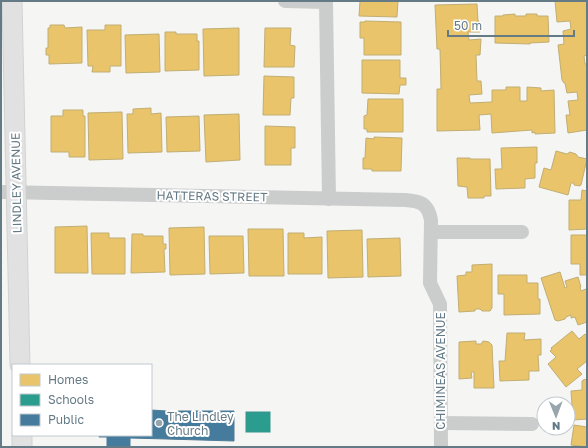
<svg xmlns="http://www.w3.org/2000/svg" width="588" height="448" font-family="'Golos Text',sans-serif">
<rect width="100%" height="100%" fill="#f5f5f4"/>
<!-- homes -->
<g fill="#e9c46a" stroke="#c1ae72">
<polygon points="360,1 398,1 397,17 359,16"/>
<polygon points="555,1 587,1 587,55 584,56 585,64 587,64 587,130 568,133 566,115 570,115 568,101 578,100 577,92 567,93 565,83 564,83 562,80 558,45 564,44 563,31 571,29 570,21 557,22"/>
<polygon points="477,4 478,21 479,21 480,32 468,32 469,40 481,39 480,55 476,55 477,81 481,81 482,94 469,95 470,103 492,102 492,90 506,90 506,87 520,87 520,101 527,101 527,87 541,88 541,91 554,90 555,133 535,134 535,132 532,133 532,130 492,133 491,114 479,115 480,130 437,131 437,89 441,89 440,49 437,49 435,5"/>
<polygon points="515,14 515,16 526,16 526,14 537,14 537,16 548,16 549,42 530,43 530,44 495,43 495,16 503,16 503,15"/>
<polygon points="365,21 401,22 401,55 364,55 364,38 360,38 360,22 365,22"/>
<polygon points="50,25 64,25 65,28 82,27 82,63 49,64 49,55 46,55 46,48 48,48 48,28 50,28"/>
<polygon points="105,25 121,25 121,66 110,66 110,72 92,72 93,66 88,66 87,30 105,30"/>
<polygon points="239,28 239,75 204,76 203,29"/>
<polygon points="265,28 291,28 290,45 295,46 294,67 264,67"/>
<polygon points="165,32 176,32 176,34 197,34 197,41 199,41 199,70 165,71"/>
<polygon points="159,34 160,72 126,73 125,35"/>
<polygon points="362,60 400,60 400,78 406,78 406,85 400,85 399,94 362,93"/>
<polygon points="264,76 294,77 294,98 291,98 290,115 263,115"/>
<polygon points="368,99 403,99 403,132 367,132 367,129 364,129 364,116 367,115"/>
<polygon points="151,108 151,114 161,113 162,152 128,153 127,114 133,114 133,109"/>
<polygon points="63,110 83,110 83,116 85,116 85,157 69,157 69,152 51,152 51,116 63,116"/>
<polygon points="122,112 123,159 89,160 88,113"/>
<polygon points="239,114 240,160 206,162 204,115"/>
<polygon points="199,116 200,151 167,152 166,117"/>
<polygon points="265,126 295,127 295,148 291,148 291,165 265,165"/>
<polygon points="374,137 402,138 401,171 372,171 372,169 363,169 363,158 365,158 366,138 374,139"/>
<polygon points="537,147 537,163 535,163 535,178 525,179 525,188 496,189 495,169 502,169 501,148"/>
<polygon points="556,151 567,154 570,152 576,154 578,157 587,159 581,185 580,185 580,186 574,185 574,183 571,183 568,195 539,187 544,168 551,170"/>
<polygon points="457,158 470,158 470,159 490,159 491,196 484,196 484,198 468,198 467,187 458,186"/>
<polygon points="582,190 587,191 587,229 569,230 569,200 581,200"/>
<polygon points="87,226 88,273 55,273 55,227"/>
<polygon points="204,227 205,274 170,275 169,228"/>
<polygon points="248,229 283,229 284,276 249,276"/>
<polygon points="362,230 363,277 328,278 327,231"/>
<polygon points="91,233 109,233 109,238 125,238 125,274 92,274"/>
<polygon points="288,233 304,233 304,238 322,237 322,274 288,274"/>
<polygon points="132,234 143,234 143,236 163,236 163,244 166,244 166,249 164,249 165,272 131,273"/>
<polygon points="571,235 587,235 587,275 580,275 580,264 571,264"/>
<polygon points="209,236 243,236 244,273 210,274"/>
<polygon points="400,238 401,276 368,277 367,239"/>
<polygon points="492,264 492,308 490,311 482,311 480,309 475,309 475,311 459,312 457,276 466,275 466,272 472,272 472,265"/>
<polygon points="560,272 565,288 567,287 565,281 578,277 581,287 580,287 581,291 586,289 587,293 587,322 578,325 575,317 571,318 571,315 566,317 565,319 558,321 555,320 541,278"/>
<polygon points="498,275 527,275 527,283 538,283 538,299 540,299 540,314 504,315 504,294 498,294"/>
<polygon points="572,331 579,339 585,334 587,336 587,361 577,369 582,374 566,387 548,364 556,357 550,351 552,349 551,348"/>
<polygon points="507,333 525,333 524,340 541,339 541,355 538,355 539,371 529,371 529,380 500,381 499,361 505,361"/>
<polygon points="476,341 476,344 481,344 483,341 489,342 492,345 494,388 474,388 474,372 471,372 472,378 459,379 459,342"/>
<polygon points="587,379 587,419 573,420 571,391 582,390 582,381 583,381 583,380"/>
<polygon points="574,425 587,427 587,447 571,445"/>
</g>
<!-- schools -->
<rect fill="#2a9d8f" stroke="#3b928c" x="246" y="412" width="24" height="20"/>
<!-- public -->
<g fill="#457b9d" stroke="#4e7b96">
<polygon points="151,410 167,411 167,439 130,438 130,447 107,447 107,437 99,437 99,435 151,435"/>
<polygon points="167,411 234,411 234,441 167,439"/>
</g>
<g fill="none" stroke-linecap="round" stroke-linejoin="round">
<!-- secondary casing -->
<g stroke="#d1d3d3" stroke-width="21">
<g id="secondary">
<polyline points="12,1 20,365"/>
<polyline points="22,435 22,447"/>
</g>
</g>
<!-- minor -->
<g stroke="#cbcdcd" stroke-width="14">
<polyline points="285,1 326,2"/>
<polyline points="326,1 329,199"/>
<path d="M 1,192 L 405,200 C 420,201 428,203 431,220 L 430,283 L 440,304 L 441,447"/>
<polyline points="431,232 522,232"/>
<polyline points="441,423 532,424"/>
</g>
<!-- secondary -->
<use href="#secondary" stroke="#e0e1e0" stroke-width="19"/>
</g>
<!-- markers -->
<circle fill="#97a5ac" stroke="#fff" stroke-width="1.5" cx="159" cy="423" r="4"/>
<g text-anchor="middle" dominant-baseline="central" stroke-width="4" stroke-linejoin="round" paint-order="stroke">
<!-- street labels -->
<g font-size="12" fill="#647a85" stroke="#fff">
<text transform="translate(16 183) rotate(-91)">LINDLEY AVENUE</text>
<text transform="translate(212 196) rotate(1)">HATTERAS STREET</text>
<text transform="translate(440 371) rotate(-90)">CHIMINEAS AVENUE</text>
</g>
<!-- poi labels -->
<g font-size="12" fill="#647a85" stroke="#fff" text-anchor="start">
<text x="167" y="416">The Lindley<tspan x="167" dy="14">Church</tspan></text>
</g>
</g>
<!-- border -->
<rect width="588" height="448" fill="none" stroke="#647a85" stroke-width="4"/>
<!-- legend -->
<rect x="12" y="364" width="140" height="72" fill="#ffffff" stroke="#c1cace"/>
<rect x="20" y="374" width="20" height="12" fill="#e9c46a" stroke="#c1cace"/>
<text x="48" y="384" font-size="12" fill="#647a85">Homes</text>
<rect x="20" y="394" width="20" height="12" fill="#2a9d8f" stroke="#c1cace"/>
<text x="48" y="404" font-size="12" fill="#647a85">Schools</text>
<rect x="20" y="414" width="20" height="12" fill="#457b9d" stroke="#c1cace"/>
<text x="48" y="424" font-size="12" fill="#647a85">Public</text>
<!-- north arrow -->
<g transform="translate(556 416) rotate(179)"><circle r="19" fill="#ffffff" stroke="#c1cace"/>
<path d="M0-3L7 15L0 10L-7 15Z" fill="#97a5ac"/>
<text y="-6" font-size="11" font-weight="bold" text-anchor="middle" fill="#647a85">N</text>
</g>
<!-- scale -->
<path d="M448 30v6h126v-6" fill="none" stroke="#647a85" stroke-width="2"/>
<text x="454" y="30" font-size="12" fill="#647a85" stroke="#ffffff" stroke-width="3" paint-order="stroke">50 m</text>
</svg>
